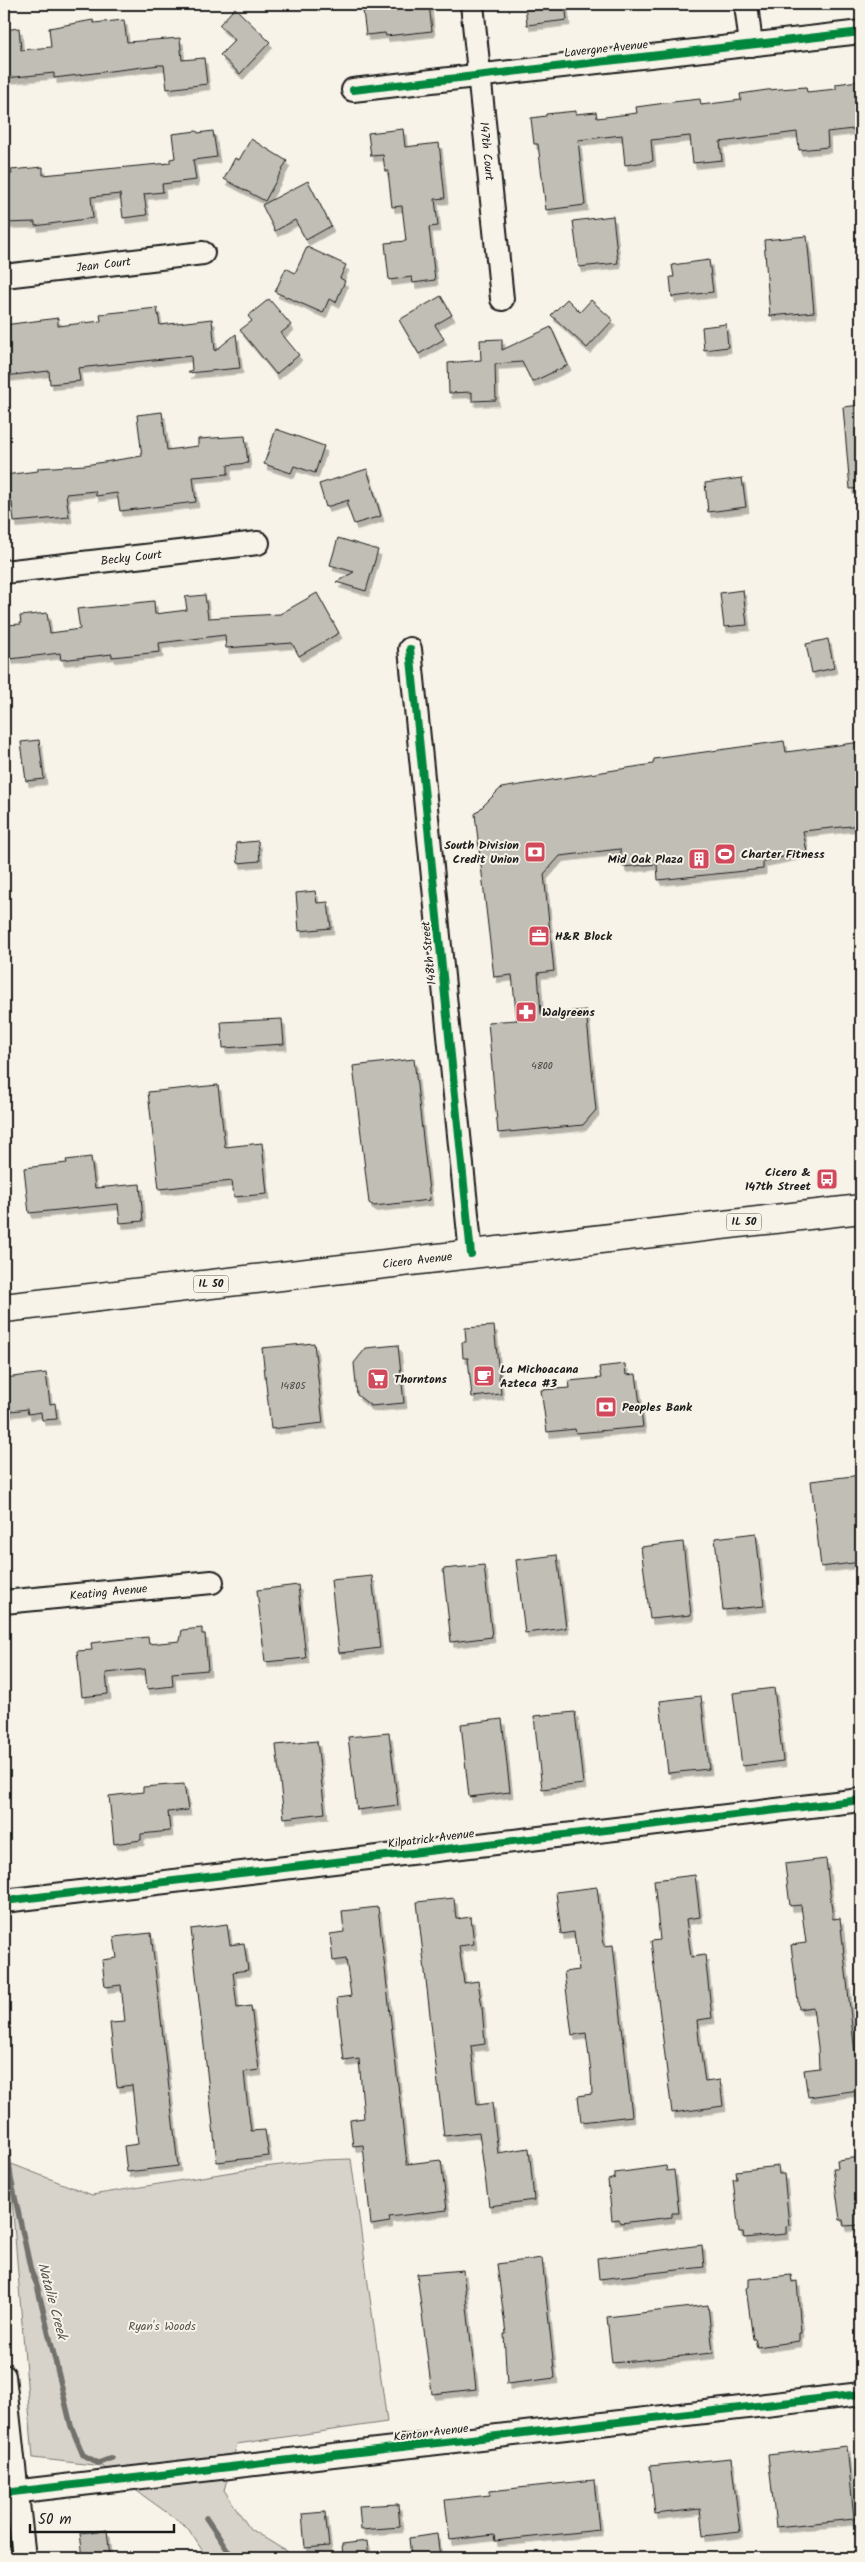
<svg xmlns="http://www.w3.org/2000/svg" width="865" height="2562" font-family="Kalam,sans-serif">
<defs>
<filter id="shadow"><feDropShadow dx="3" dy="5.5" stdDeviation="0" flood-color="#0004"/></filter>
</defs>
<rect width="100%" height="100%" fill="#f7f3e8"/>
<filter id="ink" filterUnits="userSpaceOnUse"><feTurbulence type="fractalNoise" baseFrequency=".02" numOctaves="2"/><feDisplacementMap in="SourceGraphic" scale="10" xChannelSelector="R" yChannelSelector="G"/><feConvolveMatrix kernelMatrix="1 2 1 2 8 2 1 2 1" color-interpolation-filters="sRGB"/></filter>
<g filter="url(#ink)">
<!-- green -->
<polygon fill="#d7d3cb" stroke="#7a7874" points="351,2159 387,2422 237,2444 224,2490 250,2529 297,2558 204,2558 204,2553 187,2527 102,2466 33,2458 9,2163 92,2195 256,2168 322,2160"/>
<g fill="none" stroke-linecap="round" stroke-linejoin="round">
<!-- stream -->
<g stroke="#72716c" stroke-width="5.5">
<polyline points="4,2118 11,2179 31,2271 37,2285 71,2426 83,2455 98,2463 112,2458"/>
<polyline points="206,2518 233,2558"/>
</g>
</g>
<!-- building -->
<g fill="#c0beb5" stroke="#1c1c1c" filter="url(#shadow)">
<polygon points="429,4 432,31 386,36 385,33 366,35 363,11"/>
<polygon points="525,4 565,4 567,20 527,25"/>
<polygon points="235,8 270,42 240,74 220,55 235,40 219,25"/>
<polygon points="93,20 94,23 124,20 127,42 180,38 182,60 204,58 207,84 167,89 164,65 159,65 54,78 54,73 6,78 4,30 19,28 21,50 51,47 49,28"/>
<polygon points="858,81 861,128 827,132 828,147 799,150 797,132 720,142 722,160 693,163 690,136 651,140 653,161 625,165 622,135 578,140 585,205 546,210 538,144 534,144 531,118 546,116 546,114 576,111 576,114 596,112 597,118 637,113 636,107 673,102 700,99 701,105 741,100 740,94 767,90 806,87 807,92 836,89 836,84"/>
<polygon points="403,129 405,147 439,143 445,198 435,199 438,226 429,227 435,280 413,283 412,277 389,280 385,243 406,241 402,206 392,207 388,171 385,171 383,155 371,156 368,133"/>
<polygon points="197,131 198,133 213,131 217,157 193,160 196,180 162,184 163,192 144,194 147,215 123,218 120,194 91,197 93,218 35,226 35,222 4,223 4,175 12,174 11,170 43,167 43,175 170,163 170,159 175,158 172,134"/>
<polygon points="251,139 287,161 265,201 224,179 235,158 239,160"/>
<polygon points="308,181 331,226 306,240 295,220 275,231 262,205"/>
<polygon points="613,216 618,263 579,267 573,221"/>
<polygon points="807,236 814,312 770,316 764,240"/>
<polygon points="307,247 346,265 340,278 345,281 336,302 329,299 323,313 275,292 286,268 295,273"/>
<polygon points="709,260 713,292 672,297 670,277 674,277 672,265"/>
<polygon points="441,296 452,315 435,325 444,339 419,354 399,320"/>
<polygon points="269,299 291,325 281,333 299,355 276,374 240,330 252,321 248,316"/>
<polygon points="567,299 580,312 591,300 613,320 587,348 551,315"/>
<polygon points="157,308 160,325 212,319 215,351 236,334 240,368 188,373 192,370 191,356 78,368 80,381 50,384 49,371 4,376 4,325 58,318 58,326 101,321 100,314"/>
<polygon points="726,324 728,347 704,350 702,327"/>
<polygon points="551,327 568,365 532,382 522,362 495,364 496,400 472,401 472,392 449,393 448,363 481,360 480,340 502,339 502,350"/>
<polygon points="861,405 861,488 850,489 843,407"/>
<polygon points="162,412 167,450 198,446 198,439 245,436 248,463 228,465 228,474 193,477 196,502 120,511 117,493 96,496 95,491 66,494 69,517 14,522 12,502 4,503 4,475 38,471 38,468 85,465 142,456 137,415"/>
<polygon points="276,429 324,446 315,473 294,466 291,473 264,464"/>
<polygon points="367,469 381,516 354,524 347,505 349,500 326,507 319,484"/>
<polygon points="742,478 746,507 708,512 705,483"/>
<polygon points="338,538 378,550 366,591 336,582 354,572 330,565"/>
<polygon points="743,590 747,625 724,627 720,593"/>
<polygon points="317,593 339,633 299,656 292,643 226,648 225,635 159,643 160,652 112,657 112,654 61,660 60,653 10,659 6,625 21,624 20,616 47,613 50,633 80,629 77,609 154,601 155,614 187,610 185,597 205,595 208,618 280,614"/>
<polygon points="828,639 834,668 812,673 806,644"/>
<polygon points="39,740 44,779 26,781 21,742"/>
<polygon points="784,741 786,752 861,742 861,825 803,831 807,852 763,861 763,869 658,880 657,864 623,867 620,849 560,856 544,874 554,971 538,973 541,1014 586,1010 596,1110 583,1125 498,1133 488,1022 517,1020 512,975 494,977 475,814 501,788 653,764 654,759"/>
<polygon points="258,841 260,861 238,863 236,843"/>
<polygon points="315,891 317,903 328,902 331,928 299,931 296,893"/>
<polygon points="282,1019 284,1044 223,1048 221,1022"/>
<polygon points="414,1059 430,1200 374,1206 369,1203 353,1066"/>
<polygon points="218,1085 225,1147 262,1143 267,1194 234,1197 232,1181 159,1189 148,1092"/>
<polygon points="91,1157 95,1188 140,1184 143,1221 120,1223 118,1204 29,1213 24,1168 67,1163 66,1160"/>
<polygon points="494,1326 501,1394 472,1397 468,1358 463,1358 462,1342 466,1342 465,1328"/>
<polygon points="314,1343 323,1423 271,1429 262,1348"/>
<polygon points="398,1345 404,1403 371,1406 357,1395 354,1363 366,1348"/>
<polygon points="625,1364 626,1375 636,1374 643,1427 576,1433 575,1429 547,1432 541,1390 570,1388 569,1381 601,1378 599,1367"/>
<polygon points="46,1373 50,1404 55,1403 57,1419 42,1420 41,1412 28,1414 27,1409 4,1412 4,1378"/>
<polygon points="861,1475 861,1562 821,1567 811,1481"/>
<polygon points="756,1533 764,1606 723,1610 715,1538"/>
<polygon points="683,1542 691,1615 650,1619 641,1547"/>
<polygon points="557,1555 566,1628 525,1633 516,1560"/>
<polygon points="484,1565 492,1637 451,1642 443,1569"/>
<polygon points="372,1576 380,1648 339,1653 331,1580"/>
<polygon points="298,1585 306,1658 265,1662 257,1590"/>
<polygon points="202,1628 202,1634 205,1634 208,1670 172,1673 173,1686 147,1689 145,1669 106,1673 108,1694 82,1697 77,1651 92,1650 91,1643 117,1640 148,1637 149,1644 180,1641 182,1630"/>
<polygon points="774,1688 783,1761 742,1766 733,1693"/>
<polygon points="701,1696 709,1769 668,1773 660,1701"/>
<polygon points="575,1712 583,1784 542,1789 534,1716"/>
<polygon points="502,1719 510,1792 469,1797 461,1724"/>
<polygon points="389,1733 398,1805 357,1810 348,1737"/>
<polygon points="317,1741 325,1813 284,1818 276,1745"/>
<polygon points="184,1784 188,1810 168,1812 170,1831 141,1834 141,1840 114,1844 109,1796 143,1792 143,1787"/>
<polygon points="826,1859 833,1919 840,1918 859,2090 808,2097 804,2070 819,2068 818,2047 813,2007 799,2009 791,1945 806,1943 801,1905 790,1906 785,1864"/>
<polygon points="695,1875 700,1917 686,1919 691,1957 705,1955 712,2018 697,2020 699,2040 705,2082 720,2080 723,2106 672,2113 651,1941 660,1940 654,1880"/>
<polygon points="597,1887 604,1946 613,1945 632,2116 581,2122 578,2096 592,2094 591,2073 586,2033 572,2035 564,1972 579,1970 574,1932 561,1934 556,1892"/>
<polygon points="454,1898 456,1919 471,1917 474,1944 459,1946 464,1983 478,1981 482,2007 485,2044 471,2046 477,2105 492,2103 498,2153 529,2148 534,2200 489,2206 479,2132 444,2136 417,1902"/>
<polygon points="378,1907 407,2164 441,2160 447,2210 389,2217 390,2222 371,2225 363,2145 353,2146 350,2120 364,2118 359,2059 344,2061 337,1998 351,1996 346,1959 333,1961 330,1934 344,1932 342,1911"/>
<polygon points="227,1924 230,1945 244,1943 248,1970 233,1972 237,2008 251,2006 259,2070 244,2072 246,2092 251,2131 265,2130 269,2156 217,2162 191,1929"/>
<polygon points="151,1933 178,2166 127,2172 124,2146 138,2144 136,2123 132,2085 117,2087 110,2023 125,2022 121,1985 105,1987 102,1960 117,1958 114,1937"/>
<polygon points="861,2157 861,2225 844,2226 843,2220 840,2220 833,2168 838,2168 837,2160"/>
<polygon points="666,2166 667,2171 674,2170 679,2213 672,2213 672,2217 620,2223 619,2219 612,2220 608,2180 615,2178 615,2173"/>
<polygon points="778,2166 779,2174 784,2174 789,2225 786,2226 786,2234 744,2238 743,2232 739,2232 737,2215 733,2179 737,2179 736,2171"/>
<polygon points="702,2245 704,2267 599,2279 597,2258"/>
<polygon points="542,2258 555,2378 507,2384 504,2334 506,2334 497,2264"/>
<polygon points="463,2270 476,2389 432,2394 417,2274"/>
<polygon points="791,2275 792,2282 797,2281 801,2333 799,2333 799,2341 757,2347 755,2339 753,2339 746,2288 749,2287 749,2279"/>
<polygon points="708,2305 713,2353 612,2363 607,2317"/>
<polygon points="847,2446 854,2519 776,2527 768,2455"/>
<polygon points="731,2458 740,2532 703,2536 700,2509 655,2514 650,2466"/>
<polygon points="594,2480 599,2530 495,2541 494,2535 450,2540 445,2500 490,2495 490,2491"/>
<polygon points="398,2504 400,2527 361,2530 359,2506"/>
<polygon points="325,2512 329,2546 305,2548 302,2514"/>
<polygon points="107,2530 110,2558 83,2558 80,2533"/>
<polygon points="437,2534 440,2557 411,2558 409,2538"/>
<polygon points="367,2541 369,2558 343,2558 342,2544"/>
</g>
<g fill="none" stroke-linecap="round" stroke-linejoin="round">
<!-- street casing -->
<g stroke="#1c1c1c" stroke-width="26">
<g id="street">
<path id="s1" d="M 472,4 L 502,299"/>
<polyline points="746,4 751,45"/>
<polyline points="353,90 861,32"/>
<path id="s2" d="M 4,276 L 203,253"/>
<path id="s3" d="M 4,572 L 258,543"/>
<polyline points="410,649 471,1254"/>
<path id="s4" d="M 4,1602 L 212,1582"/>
<polyline points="4,1901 861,1800"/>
<polyline points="4,2376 24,2558"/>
<polyline points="4,2493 861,2394"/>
</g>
</g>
<!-- primary casing -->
<g stroke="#1c1c1c" stroke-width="31">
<g id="primary">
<path id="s5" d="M 4,1308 L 861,1209"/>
</g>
</g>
<!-- street -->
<use href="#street" stroke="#f7f3e8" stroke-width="22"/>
<!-- primary -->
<use href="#primary" stroke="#f7f3e8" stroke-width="28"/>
<!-- cycleway casing -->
<g stroke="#f7f3e8" stroke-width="11">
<g id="cycleway">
<polyline points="353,90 861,32"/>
<polyline points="410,649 471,1254"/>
<polyline points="4,1901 861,1800"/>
<polyline points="4,2493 861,2394"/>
</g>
</g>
<!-- cycleway -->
<use href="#cycleway" stroke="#00873e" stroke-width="8"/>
</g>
</g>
<!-- icons -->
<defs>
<g id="bank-square" transform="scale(1.125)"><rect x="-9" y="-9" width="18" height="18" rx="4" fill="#d1495b" stroke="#f7f3e8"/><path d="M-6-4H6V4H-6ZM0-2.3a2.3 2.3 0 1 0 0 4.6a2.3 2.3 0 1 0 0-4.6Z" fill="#fff"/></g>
<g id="stadium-square" transform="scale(1.125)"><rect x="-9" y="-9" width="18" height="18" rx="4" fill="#d1495b" stroke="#f7f3e8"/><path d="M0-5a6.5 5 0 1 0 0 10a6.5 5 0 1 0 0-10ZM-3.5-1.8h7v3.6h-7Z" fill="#fff"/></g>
<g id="building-square" transform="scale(1.125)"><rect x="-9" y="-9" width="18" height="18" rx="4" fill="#d1495b" stroke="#f7f3e8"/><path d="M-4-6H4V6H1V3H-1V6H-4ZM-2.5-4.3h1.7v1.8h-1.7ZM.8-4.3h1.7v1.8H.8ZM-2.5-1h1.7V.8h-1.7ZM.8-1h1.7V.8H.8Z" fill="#fff"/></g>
<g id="office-square" transform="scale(1.125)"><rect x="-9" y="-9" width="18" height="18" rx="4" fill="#d1495b" stroke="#f7f3e8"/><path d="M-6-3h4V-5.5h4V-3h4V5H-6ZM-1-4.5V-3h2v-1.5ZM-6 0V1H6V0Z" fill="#fff"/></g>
<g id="pharmacy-square" transform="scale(1.125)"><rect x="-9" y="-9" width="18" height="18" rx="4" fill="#d1495b" stroke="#f7f3e8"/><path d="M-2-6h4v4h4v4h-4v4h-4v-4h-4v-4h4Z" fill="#fff"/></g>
<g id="bus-square" transform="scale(1.125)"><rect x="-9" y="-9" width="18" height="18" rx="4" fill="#d1495b" stroke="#f7f3e8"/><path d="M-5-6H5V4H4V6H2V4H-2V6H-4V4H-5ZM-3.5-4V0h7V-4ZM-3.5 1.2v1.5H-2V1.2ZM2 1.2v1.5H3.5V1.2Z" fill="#fff"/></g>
<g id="cafe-square" transform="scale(1.125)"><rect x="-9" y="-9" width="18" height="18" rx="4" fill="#d1495b" stroke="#f7f3e8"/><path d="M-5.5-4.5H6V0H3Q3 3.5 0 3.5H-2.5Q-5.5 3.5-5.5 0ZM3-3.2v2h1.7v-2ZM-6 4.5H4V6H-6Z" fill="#fff"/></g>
<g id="supermarket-square" transform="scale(1.125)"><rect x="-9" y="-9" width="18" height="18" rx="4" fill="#d1495b" stroke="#f7f3e8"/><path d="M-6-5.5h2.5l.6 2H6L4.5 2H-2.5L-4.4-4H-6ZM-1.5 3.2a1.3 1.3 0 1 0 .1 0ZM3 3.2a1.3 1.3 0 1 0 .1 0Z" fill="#fff"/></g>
</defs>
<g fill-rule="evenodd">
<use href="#bank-square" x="535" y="852"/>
<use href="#stadium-square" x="725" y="854"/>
<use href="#building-square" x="699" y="859"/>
<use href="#office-square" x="539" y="936"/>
<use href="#pharmacy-square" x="526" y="1012"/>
<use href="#bus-square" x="827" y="1179"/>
<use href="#cafe-square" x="484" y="1376"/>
<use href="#supermarket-square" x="378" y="1379"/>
<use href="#bank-square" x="606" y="1407"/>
</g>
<g text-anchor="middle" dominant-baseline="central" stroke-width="4" stroke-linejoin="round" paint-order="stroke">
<!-- number labels -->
<g font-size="10" fill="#454442">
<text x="542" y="1066">4800</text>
<text x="293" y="1386">14805</text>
</g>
<!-- shield labels -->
<g fill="#f7f3e8" stroke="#5e5c59" stroke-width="1">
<rect x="726.5" y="1213.5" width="35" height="17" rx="4"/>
<rect x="193.5" y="1275.5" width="35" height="17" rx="4"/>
</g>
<g font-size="11" font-weight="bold" fill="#1c1c1c">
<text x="744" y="1222">IL 50</text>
<text x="211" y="1284">IL 50</text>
</g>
<!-- street labels -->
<g font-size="12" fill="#1c1c1c" stroke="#f7f3e8">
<text transform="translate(606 49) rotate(-6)">Lavergne Avenue</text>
<text stroke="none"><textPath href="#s1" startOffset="148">147th Court</textPath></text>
<text stroke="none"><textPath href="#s2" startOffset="100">Jean Court</textPath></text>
<text stroke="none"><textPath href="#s3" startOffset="128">Becky Court</textPath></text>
<text transform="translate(429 953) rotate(-96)">148th Street</text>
<text stroke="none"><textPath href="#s5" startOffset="416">Cicero Avenue</textPath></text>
<text stroke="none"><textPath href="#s4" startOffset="105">Keating Avenue</textPath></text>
<text transform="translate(431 1839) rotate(-7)">Kilpatrick Avenue</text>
<text transform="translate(431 2433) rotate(-7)">Kenton Avenue</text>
</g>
<!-- poi labels -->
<g font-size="12" font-weight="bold" fill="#1c1c1c" stroke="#f7f3e8" text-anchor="start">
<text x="519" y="845" text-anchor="end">South Division<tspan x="519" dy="14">Credit Union</tspan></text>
<text x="741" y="854">Charter Fitness</text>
<text x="683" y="859" text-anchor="end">Mid Oak Plaza</text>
<text x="555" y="936">H&amp;R Block</text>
<text x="542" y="1012">Walgreens</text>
<text x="811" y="1172" text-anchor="end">Cicero &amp;<tspan x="811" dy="14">147th Street</tspan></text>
<text x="500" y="1369">La Michoacana<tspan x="500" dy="14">Azteca #3</tspan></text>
<text x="394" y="1379">Thorntons</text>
<text x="622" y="1407">Peoples Bank</text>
</g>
<!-- park labels -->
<g font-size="12" fill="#545351" stroke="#f7f3e8">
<text x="162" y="2326">Ryan's Woods</text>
</g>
<!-- water labels -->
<g font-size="14" font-style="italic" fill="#565452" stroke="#f7f3e8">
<text transform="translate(52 2301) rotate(75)">Natalie Creek</text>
</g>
</g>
<!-- margin -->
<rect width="865" height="2562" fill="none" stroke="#f7f3e8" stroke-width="20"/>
<rect x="10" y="10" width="845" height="2542" fill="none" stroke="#1c1c1c" stroke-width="2" filter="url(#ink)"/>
<!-- scale -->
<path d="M30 2524v8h144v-8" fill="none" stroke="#1c1c1c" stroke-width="2.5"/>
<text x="38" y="2524" font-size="15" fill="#1c1c1c" stroke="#f7f3e8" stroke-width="4" paint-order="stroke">50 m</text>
</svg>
